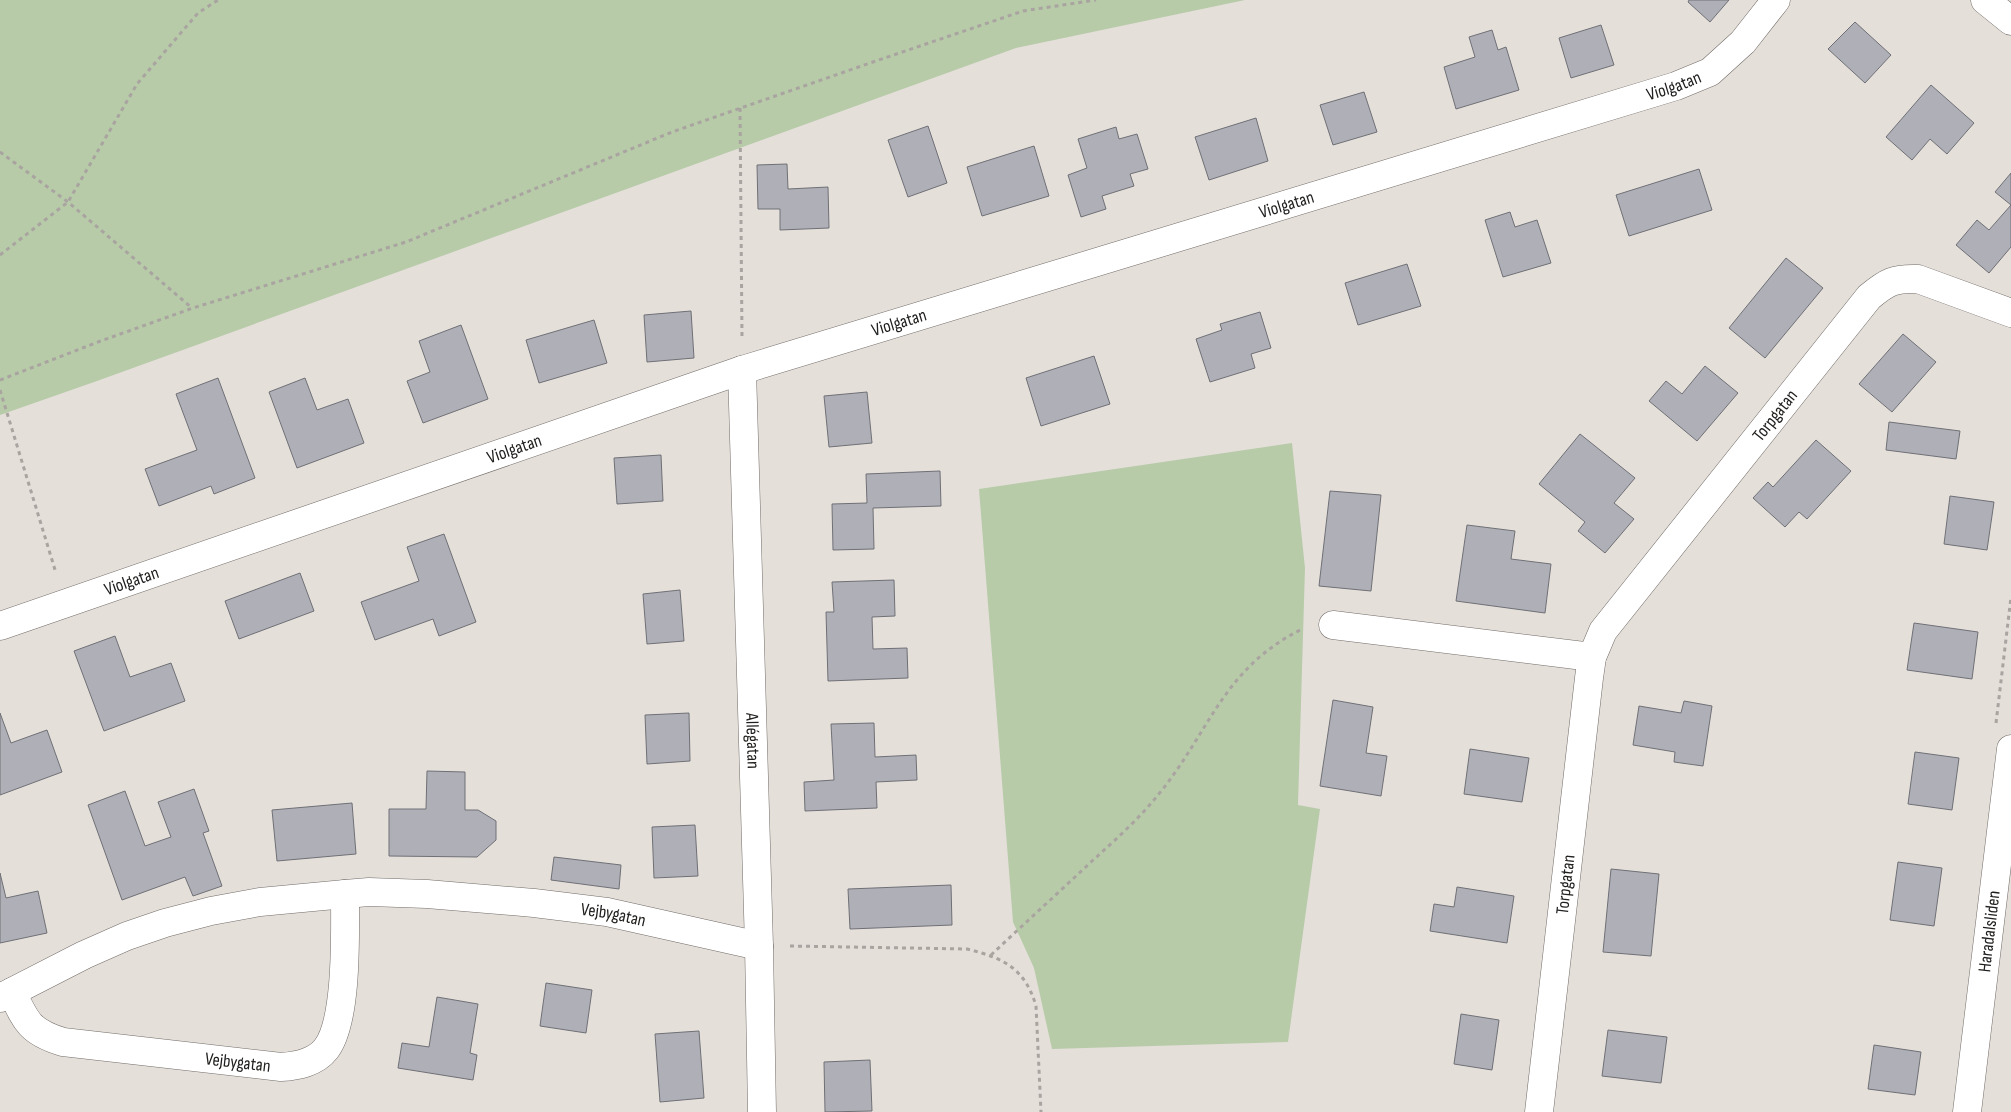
<svg xmlns="http://www.w3.org/2000/svg" width="2011" height="1112" font-family="'Sofia Sans Condensed',sans-serif">
<rect width="100%" height="100%" fill="#e5dfda"/>
<!-- green -->
<g fill="#b7cba9">
<polygon points="0,0 1245,0 1016,48 97,381 0,415"/>
<polygon points="1292,443 1305,568 1298,805 1320,809 1288,1042 1052,1049 1034,968 1013,922 979,489"/>
</g>
<!-- building -->
<g fill="#afb0b7" stroke="#6f7076">
<polygon points="1689,0 1729,0 1710,22 1688,2"/>
<polygon points="1855,22 1891,55 1865,83 1828,49"/>
<polygon points="1601,25 1614,65 1571,78 1559,38"/>
<polygon points="1492,30 1498,50 1506,47 1519,90 1456,109 1444,67 1475,57 1469,37"/>
<polygon points="1931,85 1974,123 1947,154 1930,139 1912,160 1886,137"/>
<polygon points="1364,92 1377,132 1333,145 1320,105"/>
<polygon points="1256,118 1268,161 1209,180 1195,137"/>
<polygon points="928,126 947,183 908,197 888,140"/>
<polygon points="1116,127 1119,139 1137,134 1148,169 1130,174 1134,186 1102,196 1106,209 1081,217 1068,175 1087,168 1078,139"/>
<polygon points="1034,146 1049,196 982,216 967,167"/>
<polygon points="787,164 788,189 828,187 829,228 780,230 780,209 758,209 757,165"/>
<polygon points="1699,169 1712,210 1629,236 1616,195"/>
<polygon points="2011,173 2011,247 1989,273 1956,245 1977,220 1989,230 2011,205 1995,192"/>
<polygon points="1510,212 1515,227 1537,220 1551,263 1503,277 1485,220"/>
<polygon points="1786,258 1823,288 1765,358 1729,328"/>
<polygon points="1407,264 1421,306 1358,325 1345,283"/>
<polygon points="691,311 694,358 647,362 644,315"/>
<polygon points="1260,312 1271,348 1251,354 1255,368 1210,382 1196,339 1222,330 1220,324"/>
<polygon points="594,320 607,363 539,383 526,340"/>
<polygon points="461,325 488,399 423,423 407,381 430,372 419,341"/>
<polygon points="1903,334 1936,362 1892,412 1859,384"/>
<polygon points="1094,356 1110,404 1041,426 1026,378"/>
<polygon points="1705,366 1738,393 1697,441 1649,401 1666,381 1682,394"/>
<polygon points="218,378 255,478 214,494 211,486 159,506 145,469 197,450 176,394"/>
<polygon points="305,378 317,410 348,399 364,443 297,468 269,392"/>
<polygon points="867,392 872,443 829,447 824,396"/>
<polygon points="1889,422 1960,431 1956,459 1886,450"/>
<polygon points="1580,434 1635,478 1614,503 1634,519 1605,553 1578,531 1585,522 1539,484"/>
<polygon points="1816,440 1851,471 1807,519 1799,512 1785,527 1753,498 1768,482 1773,487"/>
<polygon points="661,455 663,501 617,504 614,458"/>
<polygon points="940,471 941,506 873,508 874,549 833,550 832,504 867,503 866,474"/>
<polygon points="1330,491 1381,495 1371,591 1319,586"/>
<polygon points="1950,496 1994,502 1987,550 1944,544"/>
<polygon points="1467,525 1515,531 1511,559 1551,564 1545,613 1456,601"/>
<polygon points="444,534 476,622 439,636 433,619 375,640 361,602 419,581 407,547"/>
<polygon points="300,573 314,611 239,639 225,601"/>
<polygon points="894,580 895,616 872,617 873,649 907,648 908,678 828,681 826,612 834,612 832,582"/>
<polygon points="680,590 684,641 647,644 643,594"/>
<polygon points="1914,623 1978,632 1972,679 1907,670"/>
<polygon points="115,636 130,677 171,663 185,701 104,731 74,651"/>
<polygon points="1333,700 1373,707 1366,753 1387,756 1381,796 1320,786"/>
<polygon points="1684,701 1712,706 1703,766 1674,762 1675,752 1633,745 1639,706 1681,713"/>
<polygon points="0,713 11,743 47,730 62,772 0,795"/>
<polygon points="689,713 690,761 647,764 645,715"/>
<polygon points="874,723 875,757 916,755 917,780 876,782 877,808 805,811 804,782 834,780 831,724"/>
<polygon points="1470,749 1529,758 1522,802 1464,794"/>
<polygon points="1915,752 1959,758 1952,810 1908,804"/>
<polygon points="427,771 465,772 465,810 478,810 496,821 496,840 477,857 389,856 389,809 426,809"/>
<polygon points="194,789 209,831 203,833 222,886 193,896 185,877 122,900 88,805 125,791 145,846 171,837 158,802"/>
<polygon points="352,803 356,854 277,861 272,810"/>
<polygon points="695,825 698,876 654,878 652,827"/>
<polygon points="554,857 621,865 619,889 551,880"/>
<polygon points="1898,862 1942,868 1934,926 1890,920"/>
<polygon points="1611,869 1659,874 1651,956 1603,952"/>
<polygon points="0,873 6,898 38,891 47,933 0,943"/>
<polygon points="951,885 952,925 850,929 848,889"/>
<polygon points="1457,887 1514,896 1507,943 1430,931 1434,904 1454,907"/>
<polygon points="546,983 592,990 586,1033 540,1026"/>
<polygon points="437,997 478,1004 470,1053 477,1055 473,1080 398,1068 402,1043 429,1047"/>
<polygon points="1461,1014 1499,1020 1492,1070 1454,1064"/>
<polygon points="1608,1030 1667,1037 1661,1083 1602,1076"/>
<polygon points="699,1031 704,1098 660,1102 655,1034"/>
<polygon points="1874,1045 1921,1052 1915,1095 1868,1089"/>
<polygon points="870,1060 872,1111 825,1112 824,1062"/>
</g>
<g fill="none" stroke-linecap="round" stroke-linejoin="round">
<!-- street casing -->
<g stroke="#726c68" stroke-width="29">
<g id="street">
<path id="s1" d="M 742,370 L 759,946 L 762,1112"/>
<polyline points="1333,625 1592,657"/>
<path id="s2" d="M 0,626 L 742,370 L 1676,86 L 1710,72 L 1743,42 L 1776,0"/>
<path id="s3" d="M 12,992 C 26,1022 30,1032 63,1042 L 281,1067 C 297,1066 315,1063 326,1049 C 348,1021 345,931 345,894"/>
<path id="s4" d="M 0,998 L 84,955 L 127,936 L 165,923 L 211,911 L 260,902 L 345,894 L 369,892 L 427,894 L 534,903 L 607,912 L 759,946"/>
<path id="s5" d="M 1539,1112 L 1589,678 L 1592,657 L 1603,631 L 1869,297 C 1887,282 1894,278 1918,279 L 2011,313"/>
<path id="s6" d="M 1967,1112 L 2011,749"/>
</g>
</g>
<!-- secondary casing -->
<g stroke="#726c68" stroke-width="29">
<polyline id="secondary" points="1985,0 2011,21"/>
</g>
<!-- path -->
<g stroke="#a9a4a0" stroke-width="3" stroke-dasharray="4 4" stroke-linecap="butt">
<polyline points="740,108 742,337"/>
<polyline points="0,152 68,202 192,308"/>
<polyline points="0,255 68,202 137,84 198,13 218,0"/>
<polyline points="0,380 98,342 193,308 406,242 672,132 870,63 1023,11 1096,0"/>
<polyline points="0,390 56,573"/>
<polyline points="1996,723 2011,597"/>
<path d="M 790,946 L 967,949 C 1003,958 1025,968 1036,1006 L 1041,1112"/>
<path d="M 991,955 C 1024,924 1058,893 1091,862 C 1114,841 1138,820 1158,795 C 1210,732 1222,669 1302,629"/>
</g>
<!-- street -->
<use href="#street" stroke="#fff" stroke-width="28"/>
<!-- secondary -->
<use href="#secondary" stroke="#fff" stroke-width="28"/>
</g>
<g text-anchor="middle" dominant-baseline="central" stroke-width="4" stroke-linejoin="round" paint-order="stroke">
<!-- street labels -->
<g font-size="18" fill="#22201e" stroke="#e5dfda">
<text stroke="none"><textPath href="#s2" startOffset="1759">Violgatan</textPath></text>
<text stroke="none"><textPath href="#s2" startOffset="1354">Violgatan</textPath></text>
<text stroke="none"><textPath href="#s2" startOffset="949">Violgatan</textPath></text>
<text stroke="none"><textPath href="#s5" startOffset="762">Torpgatan</textPath></text>
<text stroke="none"><textPath href="#s2" startOffset="544">Violgatan</textPath></text>
<text stroke="none"><textPath href="#s2" startOffset="139">Violgatan</textPath></text>
<text stroke="none"><textPath href="#s1" startOffset="371">Allégatan</textPath></text>
<text stroke="none"><textPath href="#s5" startOffset="229">Torpgatan</textPath></text>
<text stroke="none"><textPath href="#s4" startOffset="634">Vejbygatan</textPath></text>
<text stroke="none"><textPath href="#s6" startOffset="182">Haradalsliden</textPath></text>
<text stroke="none"><textPath href="#s3" startOffset="251">Vejbygatan</textPath></text>
</g>
</g>
</svg>
